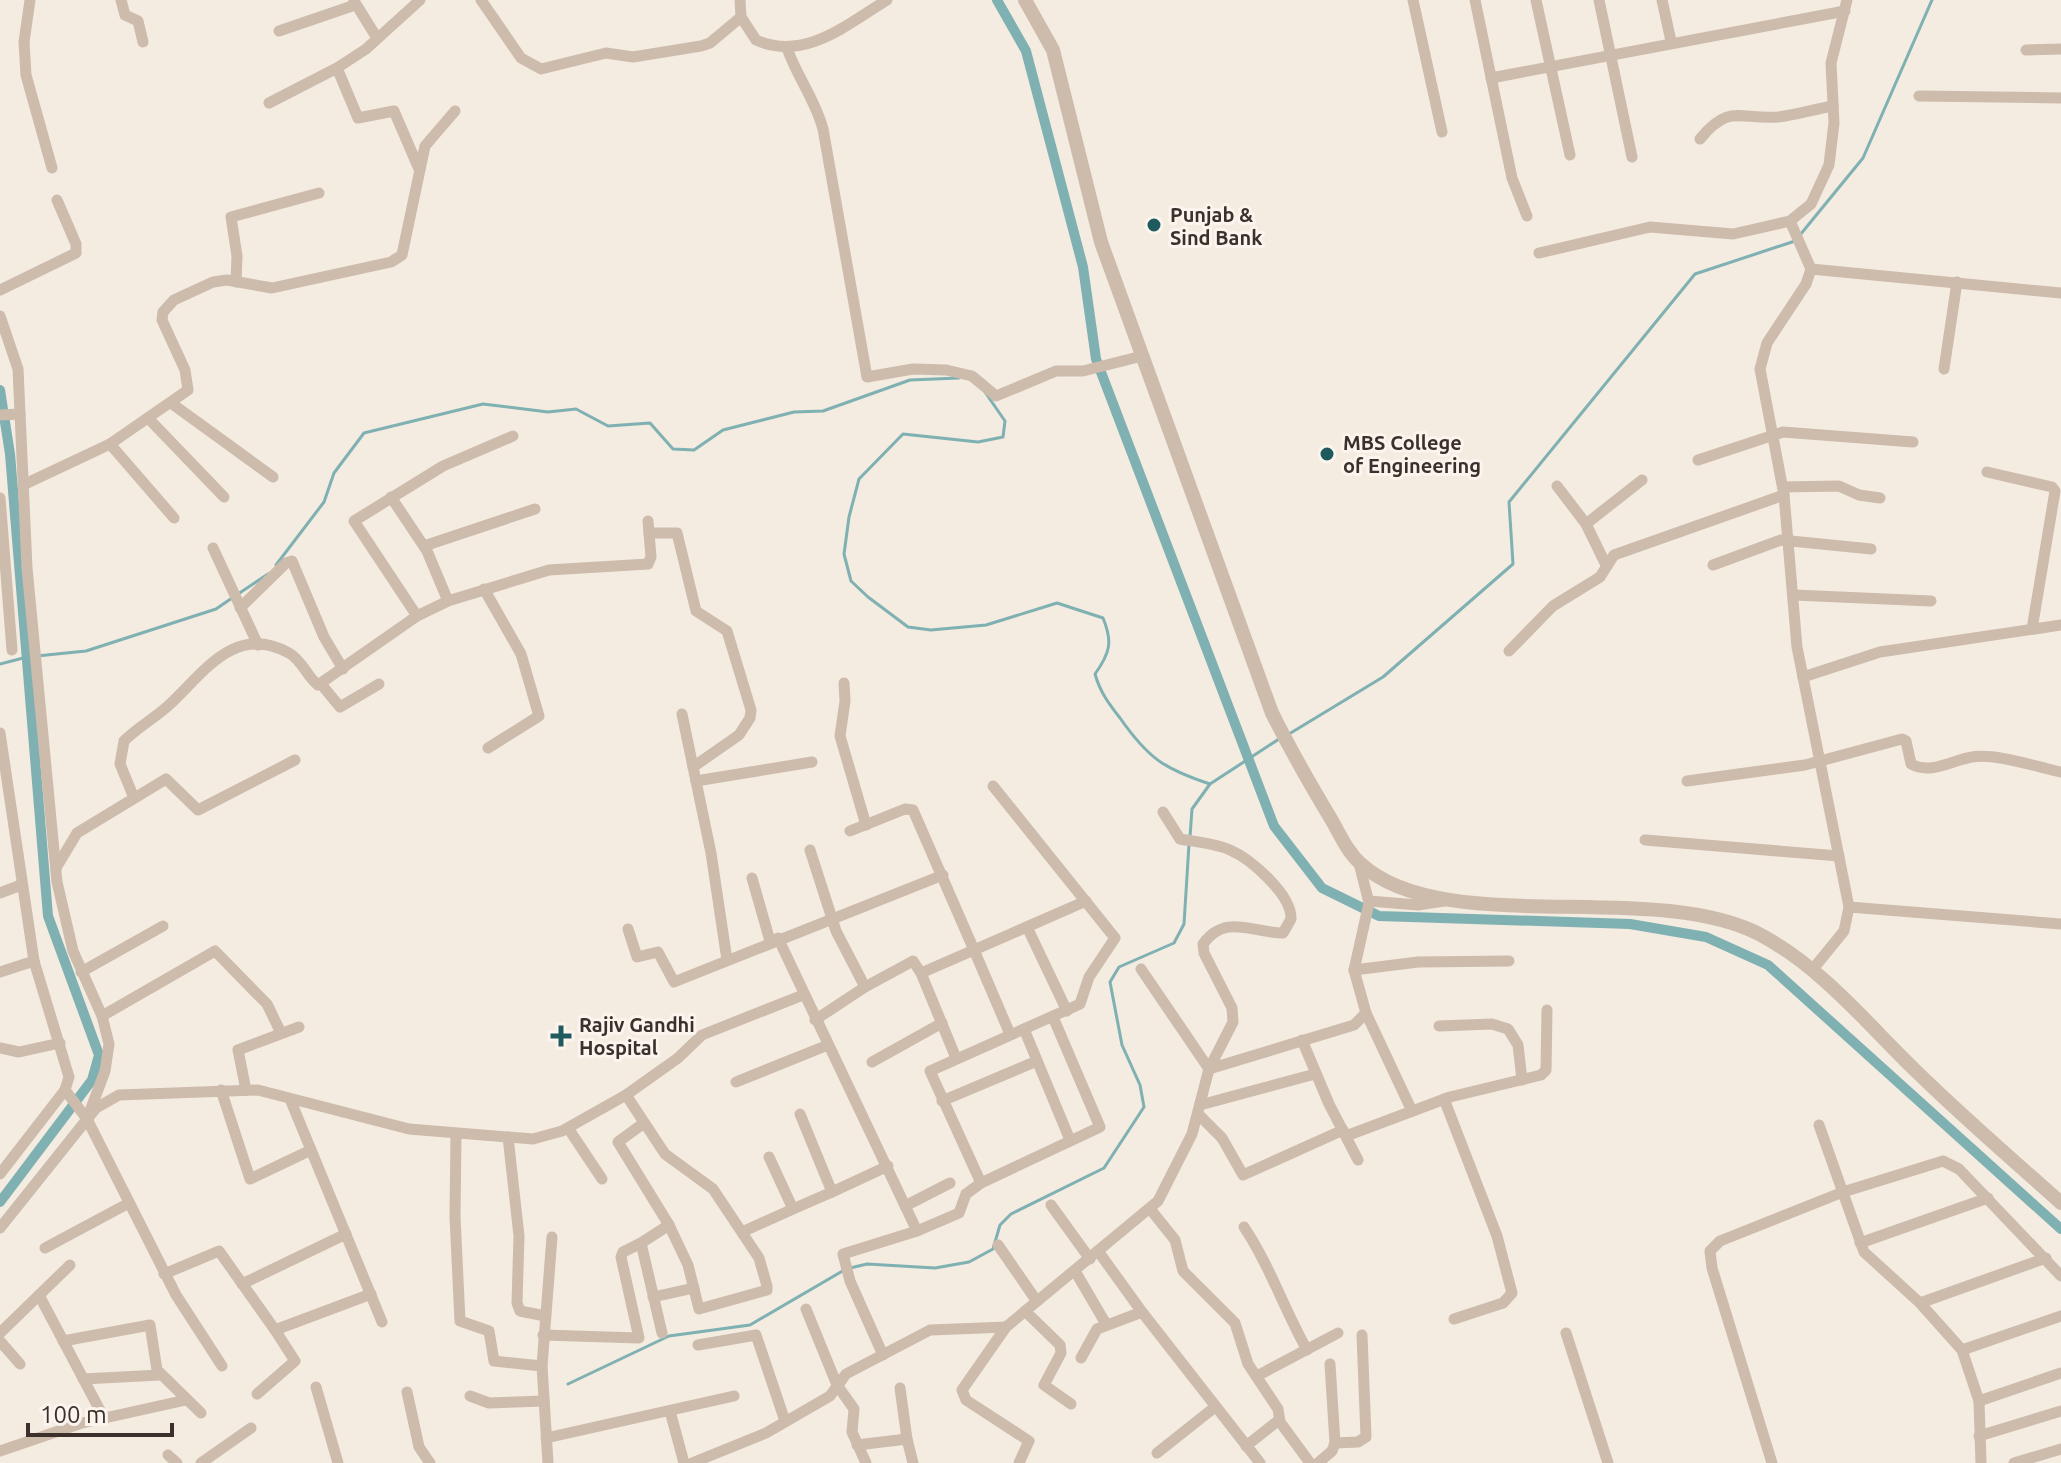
<svg xmlns="http://www.w3.org/2000/svg" width="2061" height="1463" font-family="Ubuntu,sans-serif">
<rect width="100%" height="100%" fill="#f4ebe1"/>
<g fill="none" stroke-linecap="round" stroke-linejoin="round">
<!-- stream -->
<g stroke="#7fb0b2" stroke-width="3">
<polyline points="1800,235 1863,158 1932,0"/>
<path d="M 985,392 L 1005,421 L 1003,437 L 978,442 L 903,434 L 859,479 L 849,517 L 844,554 L 851,581 L 868,597 L 908,627 L 931,630 L 986,625 L 1057,603 L 1103,618 C 1113,642 1110,653 1095,674 C 1100,692 1109,704 1120,718 C 1148,758 1164,769 1210,784"/>
<polyline points="276,565 324,502 334,473 364,433 483,404 548,412 576,409 608,426 650,423 673,449 694,450 723,430 794,412 823,411 910,380 959,378"/>
<polyline points="238,594 268,574"/>
<polyline points="0,664 27,657 86,651 216,609 232,598"/>
<polyline points="1289,734 1383,677 1513,564 1509,502 1695,274 1795,241"/>
<polyline points="1190,837 1192,809 1210,784 1279,739"/>
<polyline points="568,1384 669,1336 750,1325 846,1269 867,1264 935,1268 969,1262 993,1249 1000,1225 1011,1214 1104,1168 1144,1107 1140,1085 1122,1045 1110,982 1119,967 1174,943 1184,924 1189,844"/>
</g>
<!-- canal -->
<g stroke="#7fb0b2" stroke-width="10">
<polyline points="997,0 1026,51 1083,267 1096,359 1274,826 1322,888 1379,916 1630,924 1706,937 1768,965 2061,1229"/>
<polyline points="0,390 10,454 48,916 99,1055 92,1080 0,1202"/>
</g>
<!-- minor -->
<g stroke="#cdbbac" stroke-width="11">
<polyline points="30,0 24,42 26,75 52,168"/>
<polyline points="121,0 125,15 138,21 143,42"/>
<polyline points="481,0 521,58 541,69 606,53 633,57 701,46 710,43 741,17 740,0"/>
<polyline points="1413,0 1442,132"/>
<polyline points="1475,0 1512,178 1527,216"/>
<polyline points="1536,0 1570,155"/>
<polyline points="1599,0 1632,157"/>
<polyline points="1662,0 1671,41"/>
<polyline points="354,1 377,38"/>
<path d="M 741,17 L 756,40 C 805,62 847,24 887,0"/>
<polyline points="279,31 355,5"/>
<path d="M 787,48 C 797,77 815,99 823,129 L 867,377 L 913,369 L 946,370 L 972,376 L 996,396 L 1056,371 L 1083,371 L 1142,356"/>
<polyline points="2026,50 2061,49"/>
<polyline points="337,68 358,118 394,111 419,169"/>
<polyline points="1491,78 1845,11"/>
<polyline points="1919,96 2061,98"/>
<polyline points="269,103 337,68 366,49 420,0"/>
<path d="M 1700,139 C 1729,103 1740,120 1778,117 C 1796,115 1815,109 1833,106"/>
<polyline points="1539,253 1650,227 1733,234 1790,221"/>
<polyline points="1811,269 2061,293"/>
<polyline points="236,282 237,256 231,217 319,193"/>
<polyline points="0,290 76,253 76,244 57,200"/>
<polyline points="0,316 18,369 27,568 57,882 73,951 102,1016 109,1044 105,1071 90,1111"/>
<polyline points="1944,369 1957,282"/>
<polyline points="171,403 273,477"/>
<polyline points="0,415 20,414"/>
<polyline points="148,418 224,497"/>
<polyline points="110,444 174,518"/>
<polyline points="1698,460 1783,432 1913,442"/>
<polyline points="1987,472 2052,487 2055,491 2032,629"/>
<polyline points="23,485 110,444 188,390 185,370 162,320 163,312 174,300 213,282 227,280 272,288 391,262 402,255 425,146 455,111"/>
<polyline points="1557,486 1586,524 1606,565"/>
<polyline points="1783,487 1839,486 1859,495 1880,498"/>
<polyline points="391,497 427,551 448,601"/>
<polyline points="0,498 12,650"/>
<polyline points="1586,524 1642,480"/>
<polyline points="649,533 677,533 696,611 727,631 751,710 750,718 739,735 693,767"/>
<polyline points="424,546 535,509"/>
<polyline points="213,548 258,645"/>
<polyline points="1713,565 1781,540 1871,549"/>
<polyline points="484,589 521,654 539,716 488,748"/>
<polyline points="1794,595 1931,601"/>
<polyline points="240,608 286,563 292,561 324,637 343,669"/>
<polyline points="417,616 354,521 443,466 513,436"/>
<polyline points="1509,651 1553,606 1600,577 1614,555 1784,495"/>
<polyline points="1803,677 1880,652 2061,625"/>
<polyline points="844,683 845,701 840,736 866,825"/>
<polyline points="321,684 340,707 379,684"/>
<polyline points="682,714 711,853 727,960"/>
<polyline points="0,733 34,961 69,1077 65,1090 0,1174"/>
<polyline points="696,781 812,762"/>
<path d="M 1687,781 L 1805,765 L 1902,739 L 1906,741 L 1911,764 C 1931,775 1952,760 1972,757 C 1995,753 2037,767 2061,772"/>
<path d="M 134,798 L 120,764 L 124,741 C 138,727 155,718 169,705 C 204,673 234,623 289,653 C 302,660 307,677 318,685 L 417,616 L 448,601 L 549,570 L 648,564 L 651,557 L 648,521"/>
<polyline points="850,831 905,809 913,810 974,950 1086,901"/>
<polyline points="1645,840 1839,856"/>
<polyline points="810,850 836,931 865,987 913,961 921,973 974,950 1010,1034"/>
<polyline points="56,868 77,833 166,779 198,810 295,760"/>
<polyline points="752,878 770,941"/>
<polyline points="0,893 21,885"/>
<polyline points="1369,901 1418,905 1444,901"/>
<polyline points="1849,907 2061,924"/>
<polyline points="1027,927 1067,1011"/>
<polyline points="628,929 637,957 658,952 674,982 943,875"/>
<polyline points="778,938 917,1231 959,1213 966,1194 981,1183 930,1071 1080,1004 1089,977 1115,938 993,786"/>
<polyline points="1141,969 1209,1069 1354,1025 1366,1013 1354,970 1369,903 1359,863"/>
<polyline points="1813,969 1844,931 1849,907 1797,647 1784,495 1760,369 1767,343 1806,284 1811,269 1790,221 1811,204 1829,165 1834,123 1831,63 1847,0"/>
<polyline points="1354,970 1418,962 1509,961"/>
<polyline points="0,972 34,961"/>
<polyline points="81,972 163,926"/>
<polyline points="921,973 956,1058"/>
<polyline points="1366,1013 1412,1111"/>
<polyline points="102,1016 215,951 267,1004 281,1033"/>
<polyline points="815,1020 865,987"/>
<polyline points="1439,1026 1492,1024 1508,1029 1518,1045 1522,1080"/>
<polyline points="1024,1029 1070,1140"/>
<polyline points="1302,1040 1329,1104 1358,1160"/>
<polyline points="0,1048 19,1052 60,1043"/>
<polyline points="872,1062 942,1023"/>
<polyline points="736,1082 828,1045"/>
<polyline points="65,1090 87,1119 176,1295 222,1366"/>
<polyline points="221,1090 250,1179 311,1150"/>
<polyline points="246,1090 238,1050 299,1027"/>
<polyline points="626,1095 678,1058 702,1035 803,995"/>
<polyline points="290,1099 382,1322"/>
<polyline points="1444,1099 1497,1236 1512,1293 1503,1303 1454,1319"/>
<polyline points="942,1101 1037,1061"/>
<polyline points="1200,1105 1315,1074"/>
<polyline points="1198,1114 1222,1138 1243,1175 1343,1130"/>
<polyline points="644,1123 618,1142 669,1225"/>
<polyline points="1819,1125 1864,1252 1920,1303 1962,1350 1979,1401 1981,1463"/>
<polyline points="568,1128 602,1179"/>
<polyline points="456,1135 455,1217 460,1321 489,1331 494,1361 542,1366 548,1463"/>
<polyline points="1346,1136 1450,1097 1541,1075 1546,1070 1547,1010"/>
<polyline points="508,1137 519,1236 517,1303 520,1311 545,1316"/>
<polyline points="769,1157 793,1209 832,1192 800,1114"/>
<polyline points="981,1183 1100,1127 1053,1017"/>
<polyline points="832,1192 888,1166"/>
<polyline points="1051,1205 1090,1259"/>
<polyline points="905,1206 950,1183"/>
<polyline points="1151,1210 1175,1240 1183,1271 1235,1323 1248,1364 1278,1409 1280,1422 1310,1463"/>
<path d="M 1244,1227 C 1270,1266 1284,1309 1307,1350"/>
<polyline points="0,1228 96,1108 119,1095 258,1090 409,1129 533,1139 562,1131 626,1095 665,1154 713,1189 759,1258 767,1286 767,1290 699,1309 688,1265 669,1225 641,1243 662,1333"/>
<polyline points="742,1232 793,1209"/>
<polyline points="1860,1243 1988,1198"/>
<polyline points="998,1245 1036,1300"/>
<polyline points="45,1248 129,1203"/>
<polyline points="1075,1271 1106,1324"/>
<polyline points="164,1274 219,1251 275,1330 371,1294"/>
<polyline points="242,1284 346,1234"/>
<polyline points="39,1295 104,1418"/>
<polyline points="653,1297 694,1288"/>
<polyline points="1920,1303 2046,1258"/>
<polyline points="806,1309 837,1385 854,1409 852,1432 866,1463"/>
<polyline points="1025,1311 1060,1345 1061,1353 1044,1385 1071,1404"/>
<polyline points="1142,1312 1260,1463"/>
<polyline points="0,1333 70,1265"/>
<polyline points="1566,1333 1608,1463"/>
<polyline points="543,1335 639,1338 621,1257 623,1252 641,1243"/>
<polyline points="0,1341 20,1364"/>
<polyline points="63,1341 150,1325 157,1370 201,1413"/>
<polyline points="698,1345 756,1335 785,1421"/>
<polyline points="1962,1350 2061,1316"/>
<polyline points="883,1355 850,1281 843,1254 917,1231"/>
<polyline points="1081,1358 1097,1329 1142,1312 1098,1251"/>
<polyline points="542,1366 552,1237"/>
<polyline points="1257,1376 1338,1333"/>
<polyline points="83,1379 160,1375"/>
<polyline points="316,1387 338,1463"/>
<polyline points="900,1388 907,1439"/>
<polyline points="407,1392 419,1447 430,1463"/>
<polyline points="257,1394 295,1361 275,1330"/>
<polyline points="470,1396 489,1403 544,1401"/>
<polyline points="1979,1401 2061,1373"/>
<polyline points="670,1411 684,1463"/>
<polyline points="1979,1436 2061,1411"/>
<polyline points="546,1438 734,1396"/>
<polyline points="1335,1443 1358,1442 1366,1437 1362,1335"/>
<polyline points="857,1445 907,1439 913,1463"/>
<polyline points="1246,1446 1279,1420"/>
<polyline points="0,1451 82,1423 186,1400"/>
<polyline points="1157,1453 1215,1407"/>
<polyline points="168,1455 177,1463"/>
<polyline points="201,1463 251,1428"/>
<polyline points="692,1463 766,1433 830,1396 846,1374 930,1330 1006,1327"/>
<path d="M 1019,1463 L 1029,1441 L 966,1400 L 962,1390 L 1006,1327 L 1158,1201 L 1192,1134 L 1209,1069 L 1233,1022 L 1232,1008 L 1204,953 L 1203,944 C 1225,913 1253,933 1283,933 L 1291,919 C 1292,895 1251,859 1230,850 C 1215,843 1196,842 1180,839 L 1163,812"/>
<polyline points="1318,1463 1332,1451 1335,1443 1330,1364"/>
<polyline points="1772,1463 1712,1268 1710,1251 1720,1241 1843,1192 1943,1161 1959,1169 2061,1276"/>
<polyline points="2014,1463 2061,1449"/>
</g>
<!-- tertiary -->
<path stroke="#cdbbac" stroke-width="14" d="M 1025,0 L 1053,50 L 1101,242 L 1272,713 C 1290,749 1310,784 1331,819 C 1340,834 1347,852 1361,864 C 1443,939 1652,879 1759,934 C 1822,967 1868,1025 1918,1073 C 1964,1118 2013,1160 2061,1203"/>
</g>
<!-- markers -->
<g fill="#1f5a5e" stroke="#fbf5ee" stroke-width="3">
<circle cx="1154" cy="225" r="8"/>
<circle cx="1327" cy="454" r="8"/>
<path d="M557 1024h8v8h8v8h-8v8h-8v-8h-8v-8h8z"/>
</g>
<g text-anchor="middle" dominant-baseline="central" stroke-width="6" stroke-linejoin="round" paint-order="stroke">
<!-- poi labels -->
<g font-size="20" font-weight="bold" fill="#3b302b" stroke="#fbf5ee" text-anchor="start">
<text x="1170" y="214">Punjab &amp;<tspan x="1170" dy="23">Sind Bank</tspan></text>
<text x="1343" y="442">MBS College<tspan x="1343" dy="23">of Engineering</tspan></text>
<text x="579" y="1024">Rajiv Gandhi<tspan x="579" dy="23">Hospital</tspan></text>
</g>
</g>
<!-- scale -->
<path d="M28 1423v12h144v-12" fill="none" stroke="#3b302b" stroke-width="4"/>
<text x="40" y="1423" font-size="24" fill="#3b302b" stroke="#fbf5ee" stroke-width="6" paint-order="stroke">100 m</text>
</svg>
